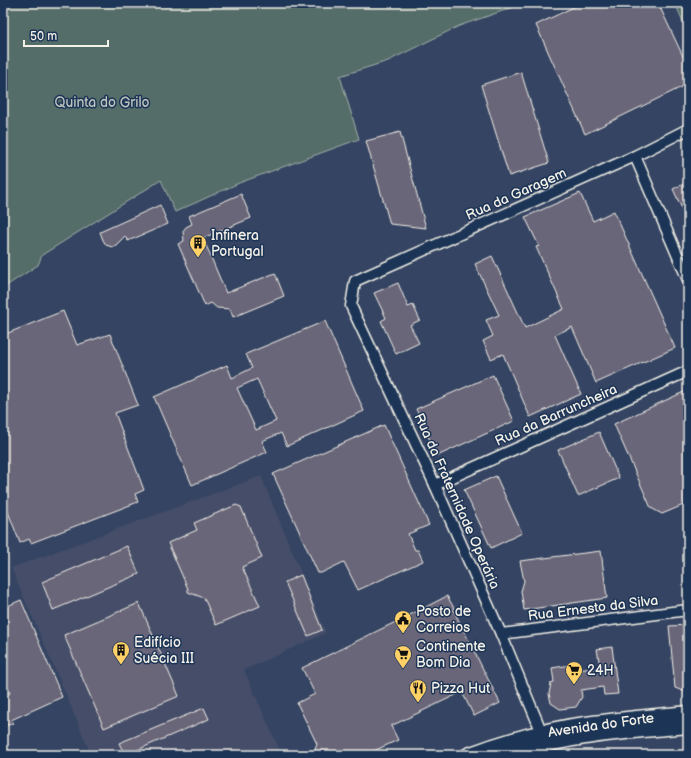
<svg xmlns="http://www.w3.org/2000/svg" width="691" height="758" font-family="'Balsamiq Sans',sans-serif">
<rect width="100%" height="100%" fill="#344462"/>
<filter id="ink" filterUnits="userSpaceOnUse"><feTurbulence type="fractalNoise" baseFrequency=".025" numOctaves="2"/><feDisplacementMap in="SourceGraphic" scale="8" xChannelSelector="R" yChannelSelector="G"/><feConvolveMatrix kernelMatrix="1 2 1 2 8 2 1 2 1" color-interpolation-filters="sRGB"/></filter>
<g filter="url(#ink)">
<!-- built -->
<polygon fill="#444e69" points="261,476 326,633 244,670 282,755 91,755 66,695 11,568"/>
<!-- green -->
<g fill="#546d69" stroke="#a4afa8">
<polygon points="3,3 516,3 517,6 459,26 388,61 340,76 359,139 239,183 175,212 161,180 42,255 38,265 3,288"/>
<polygon points="675,3 688,3 688,33"/>
</g>
<!-- building -->
<g fill="#6b667a" stroke="#f4f1e8" fill-rule="evenodd">
<polygon points="582,3 658,3 688,67 688,84 585,134 536,25"/>
<polygon points="521,72 549,163 509,176 481,85"/>
<polygon points="400,132 426,228 390,224 366,141"/>
<polygon points="688,182 688,222 673,189"/>
<polygon points="580,193 593,221 614,211 675,348 596,383 572,327 555,335 581,394 530,417 503,354 491,359 483,341 493,336 486,320 499,315 475,264 492,256 525,328 564,309 536,247 539,246 525,217"/>
<polygon points="241,194 251,218 203,238 226,293 275,273 284,296 233,317 230,309 217,308 211,303 205,306 178,244 184,241 183,231 186,227 192,224 189,216"/>
<polygon points="160,205 168,224 128,241 125,236 116,245 112,247 106,245 103,240 100,232"/>
<polygon points="398,283 408,307 413,305 420,320 410,325 419,343 396,354 381,321 386,318 374,293"/>
<polygon points="63,311 77,345 110,334 138,405 115,413 144,490 135,494 138,502 31,543 29,539 20,543 3,499 3,335"/>
<path d="M 325,321 L 364,411 L 287,446 L 281,433 L 262,441 L 267,452 L 192,485 L 154,397 L 227,365 L 232,378 L 252,368 L 246,354 ZM 257,379 L 276,421 L 256,430 L 237,388 Z"/>
<polygon points="493,375 514,421 437,456 416,409"/>
<polygon points="688,390 688,503 662,514 651,508 614,424"/>
<polygon points="384,425 429,525 408,534 415,550 418,550 423,561 358,590 344,562 321,573 318,573 273,474"/>
<polygon points="599,432 619,478 578,496 558,450"/>
<polygon points="496,476 522,533 491,548 464,490"/>
<polygon points="236,505 241,507 262,558 242,567 260,606 216,625 204,598 188,592 188,589 168,543 197,530 194,523"/>
<polygon points="127,546 139,574 53,610 42,582"/>
<polygon points="601,551 607,598 524,610 521,591 524,581 520,561"/>
<polygon points="301,575 322,630 308,636 285,582"/>
<polygon points="447,596 454,608 453,609 500,703 474,716 462,692 391,726 398,740 365,755 313,755 317,744 297,703 315,694 302,668 422,609"/>
<polygon points="21,600 62,697 11,720 13,723 3,727 3,696 10,693 3,676 3,608"/>
<polygon points="139,603 179,696 104,728 64,635"/>
<polygon points="688,625 688,693 675,688 669,626"/>
<polygon points="612,647 618,694 604,695 603,687 581,690 582,697 576,707 560,709 551,703 549,694 551,683 554,682 552,668 577,664 578,670 600,667 597,649"/>
<polygon points="204,708 209,719 135,751 137,755 125,755 119,743"/>
</g>
<g fill="none" stroke-linecap="round" stroke-linejoin="round">
<!-- street casing -->
<g stroke="#f4f1e8" stroke-width="13">
<g id="street">
<polyline points="635,156 688,280"/>
<polyline points="435,485 688,371"/>
<polyline points="501,634 688,610"/>
<polyline points="542,733 501,634 435,485 351,306 355,281 635,156 688,129"/>
</g>
</g>
<!-- secondary casing -->
<g stroke="#f4f1e8" stroke-width="17">
<g id="secondary">
<path d="M 468,755 C 508,740 551,728 593,723 C 625,719 656,716 688,713"/>
<path d="M 508,755 C 566,736 628,731 688,726"/>
</g>
</g>
<!-- street -->
<use href="#street" stroke="#1d3557" stroke-width="10"/>
<!-- secondary -->
<use href="#secondary" stroke="#1d3557" stroke-width="14"/>
</g>
</g>
<!-- icons -->
<defs>
<g id="building-pin" transform="scale(0.9)"><path d="M0 17L-7.5 6A9.5 9.5 0 1 1 7.5 6Z" fill="#ffd166" stroke="#1d3557"/><path d="M-4-6H4V6H1V3H-1V6H-4ZM-2.5-4.3h1.7v1.8h-1.7ZM.8-4.3h1.7v1.8H.8ZM-2.5-1h1.7V.8h-1.7ZM.8-1h1.7V.8H.8Z" fill="#111"/></g>
<g id="civic-pin" transform="scale(0.9)"><path d="M0 17L-7.5 6A9.5 9.5 0 1 1 7.5 6Z" fill="#ffd166" stroke="#1d3557"/><path d="M-.6-6.5H3V-4.5H.6V-3L4-1V1h2V6H-6V1h2V-1L-.6-3ZM-1.2 2.5V6h2.4V2.5Z" fill="#111"/></g>
<g id="supermarket-pin" transform="scale(0.9)"><path d="M0 17L-7.5 6A9.5 9.5 0 1 1 7.5 6Z" fill="#ffd166" stroke="#1d3557"/><path d="M-6-5.5h2.5l.6 2H6L4.5 2H-2.5L-4.4-4H-6ZM-1.5 3.2a1.3 1.3 0 1 0 .1 0ZM3 3.2a1.3 1.3 0 1 0 .1 0Z" fill="#111"/></g>
<g id="restaurant-pin" transform="scale(0.9)"><path d="M0 17L-7.5 6A9.5 9.5 0 1 1 7.5 6Z" fill="#ffd166" stroke="#1d3557"/><path d="M-5-6h1v4h1v-4h1v4h1v-4h1v5L-1.5 .5V6h-2V.5L-5-1ZM5-6V6H3V1.5H1.5Q1.5-4 5-6Z" fill="#111"/></g>
</defs>
<g fill-rule="evenodd">
<use href="#building-pin" x="198" y="243"/>
<use href="#civic-pin" x="403" y="619"/>
<use href="#building-pin" x="121" y="650"/>
<use href="#supermarket-pin" x="403" y="654"/>
<use href="#supermarket-pin" x="574" y="670"/>
<use href="#restaurant-pin" x="418" y="688"/>
</g>
<g text-anchor="middle" dominant-baseline="central" stroke-width="3" stroke-linejoin="round" paint-order="stroke">
<!-- park labels -->
<g font-size="14" fill="#bcc3bc" stroke="#1d3557">
<text x="102" y="102">Quinta do Grilo</text>
</g>
<!-- street labels -->
<g font-size="14" fill="#f4f1e8" stroke="#1d3557">
<text transform="translate(516 194) rotate(-24)">Rua da Garagem</text>
<text transform="translate(556 415) rotate(-24)">Rua da Barruncheira</text>
<text transform="translate(457 501) rotate(66)">Rua da Fraternidade Operária</text>
<text transform="translate(593 608) rotate(-7)">Rua Ernesto da Silva</text>
<text transform="translate(601 725) rotate(-8)">Avenida do Forte</text>
</g>
<!-- poi labels -->
<g font-size="14" fill="#f4f1e8" stroke="#1d3557" text-anchor="start">
<text x="211" y="235">Infinera<tspan x="211" dy="16">Portugal</tspan></text>
<text x="416" y="611">Posto de<tspan x="416" dy="16">Correios</tspan></text>
<text x="134" y="642">Edifício<tspan x="134" dy="16">Suécia III</tspan></text>
<text x="416" y="646">Continente<tspan x="416" dy="16">Bom Dia</tspan></text>
<text x="587" y="670">24H</text>
<text x="431" y="688">Pizza Hut</text>
</g>
</g>
<!-- margin -->
<rect width="691" height="758" fill="none" stroke="#1d3557" stroke-width="16"/>
<rect x="8" y="8" width="675" height="742" fill="none" stroke="#f4f1e8" stroke-width="1.5" filter="url(#ink)"/>
<!-- scale -->
<path d="M24 40v6h84v-6" fill="none" stroke="#f4f1e8" stroke-width="2"/>
<text x="30" y="40" font-size="12" fill="#f4f1e8" stroke="#1d3557" stroke-width="3" paint-order="stroke">50 m</text>
</svg>
